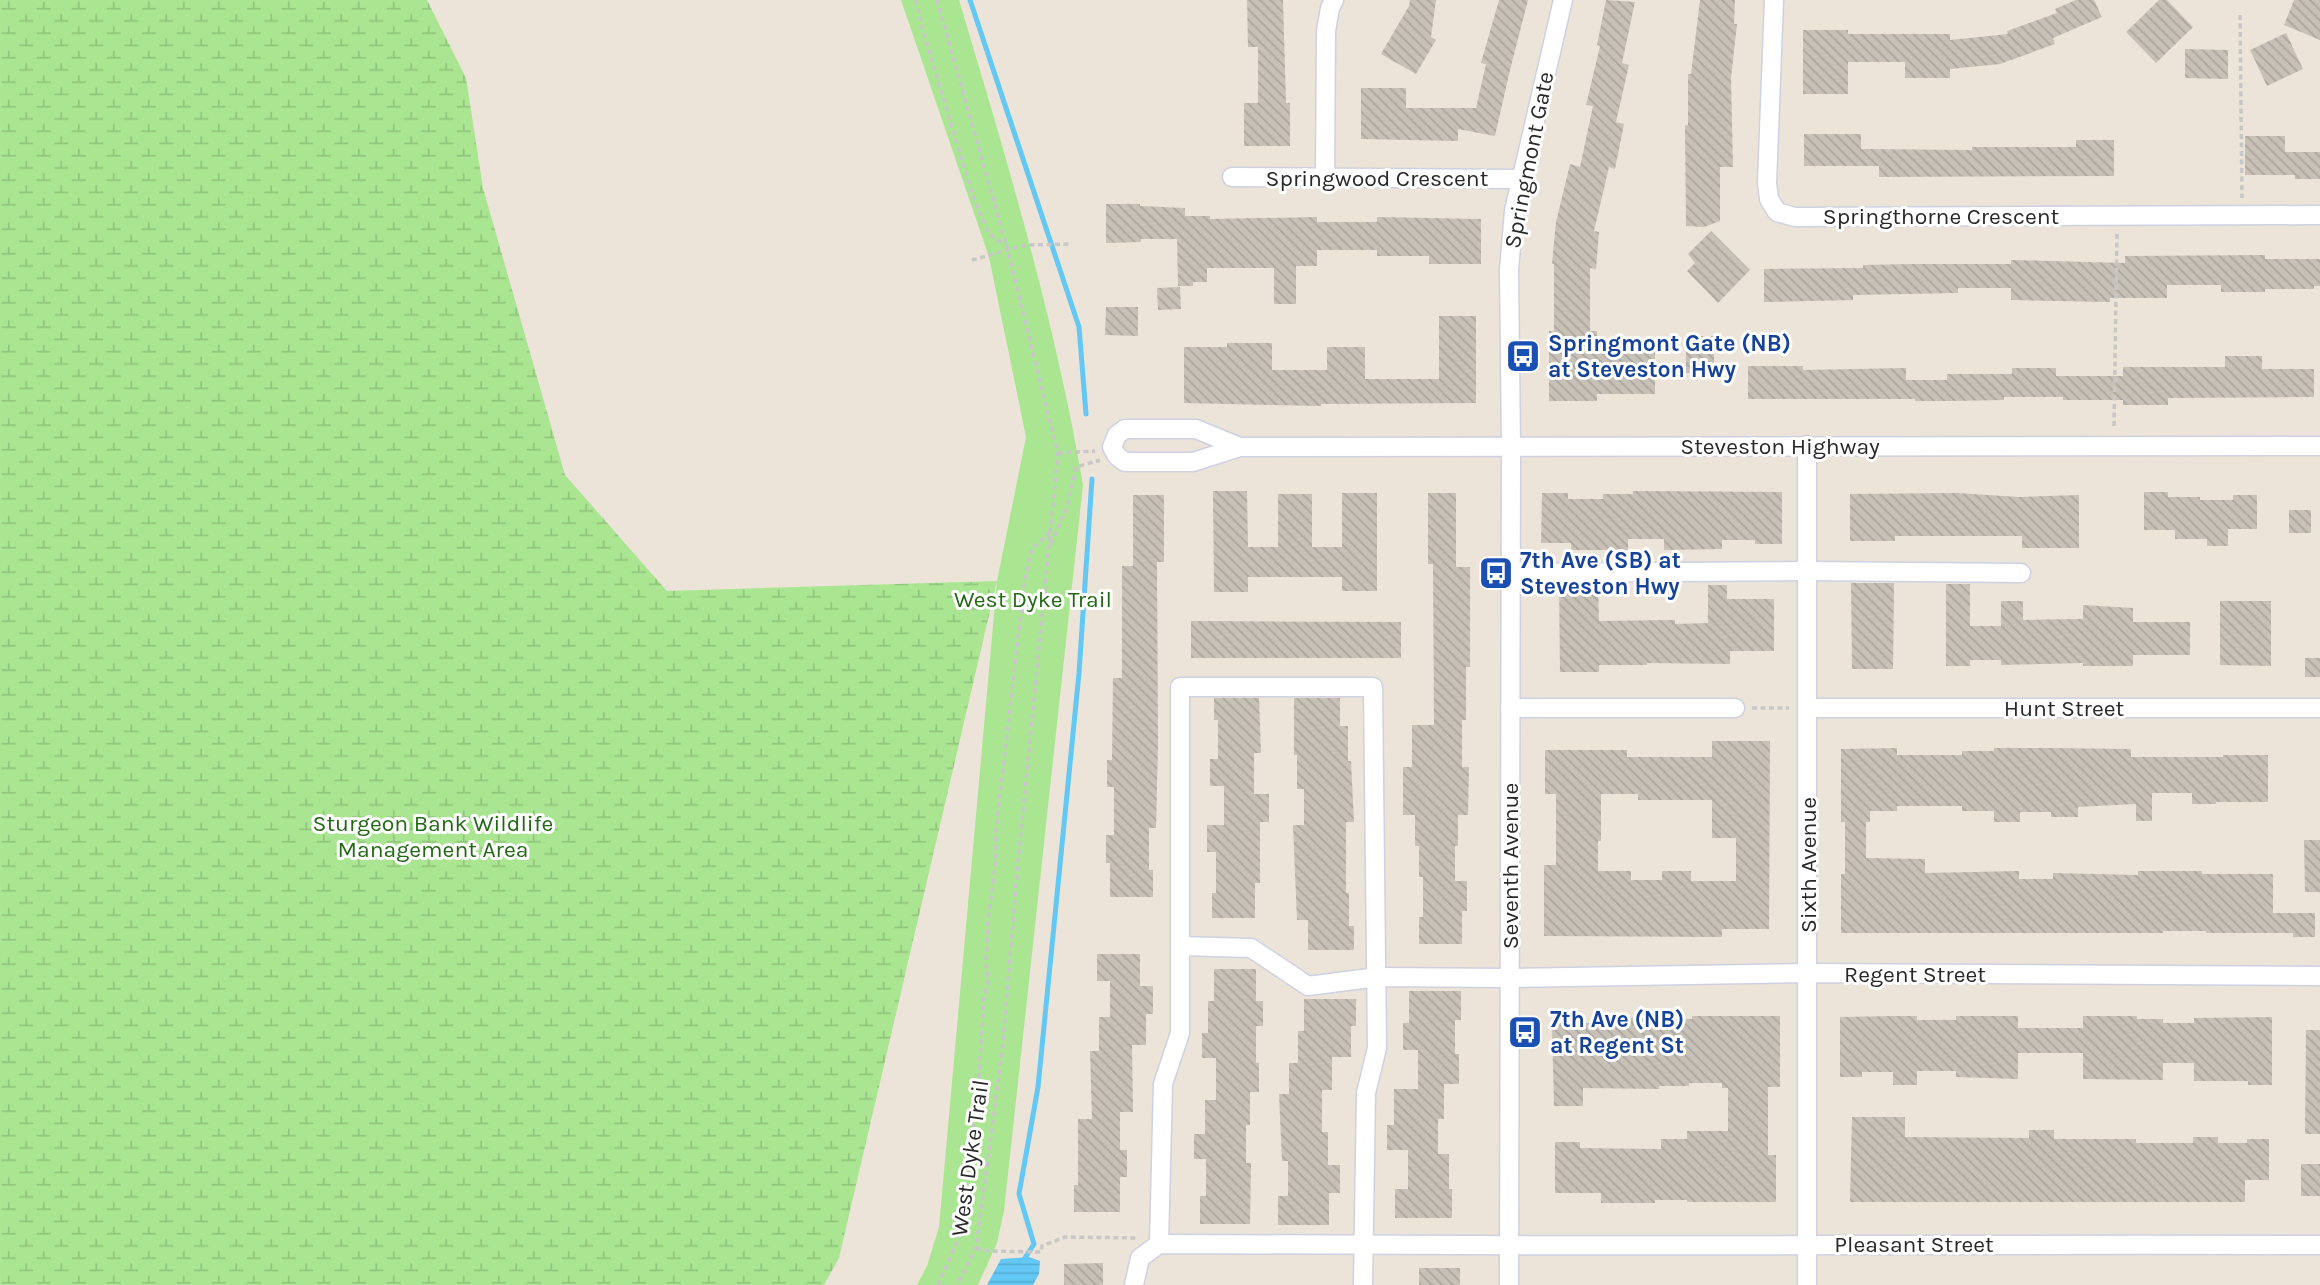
<svg xmlns="http://www.w3.org/2000/svg" width="2320" height="1285" font-family="Karla,sans-serif">
<defs>
<pattern id="wetland-marsh" width="20" height="14" patternUnits="userSpaceOnUse" patternTransform="scale(1.75)"><rect width="20" height="14" fill="#aae691"/><path d="M1 5h8M5 5V1M11 12h8M15 12V8" fill="none" stroke="#92c57d"/></pattern>
<pattern id="water-rules" width="6" height="5" patternUnits="userSpaceOnUse" patternTransform="scale(1.75)"><rect width="6" height="5" fill="#64c8f5"/><path d="M0 2.5h6" fill="none" stroke="#57acd2"/></pattern>
<pattern id="building-back-hatch" width="6" height="6" patternUnits="userSpaceOnUse" patternTransform="scale(1.75)"><rect width="6" height="6" fill="#c7c1b8"/><path d="M-1 5l2 2M0 0l6 6M5-1l2 2" fill="none" stroke="#aba69e"/></pattern>
</defs>
<rect width="100%" height="100%" fill="#ece4d8"/>
<!-- grass -->
<path fill="#aae691" d="M 901,0 L 959,0 C 1007,160 1055,320 1083,485 L 1004,1211 L 997,1243 L 978,1285 L 917,1285 L 927,1266 L 939,1227 L 997,581 L 1026,437 L 989,257 Z"/>
<!-- wetland -->
<polygon fill="url(#wetland-marsh)" points="0,0 427,0 466,78 483,188 565,475 667,591 997,581 839,1258 824,1285 0,1285"/>
<!-- water -->
<polygon fill="url(#water-rules)" points="1029,1257 1040,1261 1039,1274 1033,1285 987,1285 1001,1259"/>
<g fill="none" stroke-linecap="round" stroke-linejoin="round">
<!-- stream -->
<g stroke="#64c8f5" stroke-width="5">
<polyline points="970,0 1079,327 1086,414"/>
<polyline points="1023,1261 1034,1244 1019,1194 1038,1087 1079,673 1092,479"/>
</g>
</g>
<!-- building -->
<g fill="url(#building-back-hatch)" fill-rule="evenodd">
<polygon points="1247,0 1283,0 1286,103 1290,103 1290,146 1244,146 1244,103 1258,103 1258,47 1248,47"/>
<polygon points="1410,0 1436,0 1431,37 1436,40 1416,74 1381,54 1409,6"/>
<polygon points="1499,0 1528,0 1510,70 1495,136 1458,129 1458,141 1361,139 1361,88 1406,88 1406,108 1476,108 1486,64 1481,63"/>
<polygon points="1606,0 1635,2 1622,63 1629,65 1616,122 1624,124 1615,169 1609,167 1594,231 1599,232 1596,269 1590,268 1590,331 1597,331 1597,351 1655,351 1655,394 1597,394 1597,401 1549,401 1549,331 1554,331 1554,264 1552,264 1556,222 1570,164 1580,167 1593,106 1586,105 1600,46 1597,45"/>
<polygon points="1700,0 1735,0 1734,24 1737,24 1731,78 1733,167 1720,167 1720,221 1704,227 1686,226 1685,125 1688,125 1688,74 1691,74"/>
<polygon points="2076,0 2094,0 2102,17 2053,38 2055,44 2000,64 1950,69 1950,78 1905,78 1905,62 1848,62 1848,94 1803,94 1803,30 1848,30 1848,34 1950,34 1950,40 2008,34 2007,31 2057,13 2055,9"/>
<polygon points="2159,0 2167,0 2193,27 2156,63 2126,32"/>
<polygon points="2294,0 2320,0 2320,40 2284,25"/>
<polygon points="2286,33 2303,69 2267,86 2250,50"/>
<polygon points="2185,49 2228,50 2228,79 2185,78"/>
<polygon points="1804,134 1861,134 1861,149 1972,150 1972,147 2076,147 2076,140 2114,140 2114,176 1879,177 1879,166 1804,166"/>
<polygon points="2245,136 2285,136 2285,152 2320,152 2320,179 2295,179 2295,175 2245,175"/>
<polygon points="1106,204 1140,204 1140,206 1185,208 1185,216 1210,216 1210,219 1317,217 1317,222 1377,222 1377,217 1481,219 1481,264 1429,264 1429,256 1377,256 1377,250 1317,250 1317,266 1296,266 1296,304 1274,304 1274,268 1207,268 1207,282 1193,282 1193,286 1178,286 1177,239 1141,239 1141,242 1106,243"/>
<polygon points="1711,231 1750,270 1718,303 1687,271 1695,263 1688,254"/>
<polygon points="2265,255 2265,259 2320,259 2320,286 2314,286 2314,289 2265,289 2265,292 2221,292 2221,285 2167,285 2167,298 2110,298 2110,302 2011,300 2011,288 1958,288 1958,293 1853,295 1853,300 1764,302 1764,269 1863,268 1863,265 1914,264 2011,264 2011,260 2125,263 2125,256"/>
<polygon points="1180,287 1181,309 1158,310 1157,288"/>
<polygon points="1106,307 1138,307 1138,336 1105,335"/>
<polygon points="1439,316 1476,316 1476,403 1321,404 1321,406 1184,403 1184,347 1227,347 1227,343 1272,343 1272,370 1327,370 1327,347 1365,347 1365,379 1439,379"/>
<rect x="1686" y="336" width="28" height="37"/>
<polygon points="2225,356 2262,356 2262,369 2314,369 2314,397 2168,398 2168,405 2123,405 2123,400 2063,400 2063,397 2004,397 2004,400 1953,401 1915,401 1915,399 1748,399 1748,366 1803,366 1803,370 1906,368 1906,380 1947,380 1947,374 2012,374 2012,368 2056,368 2056,376 2123,376 2123,367 2225,367"/>
<polygon points="1213,491 1247,491 1248,547 1278,547 1278,494 1312,494 1312,547 1342,547 1342,493 1377,493 1377,591 1342,591 1342,577 1248,577 1248,592 1214,592"/>
<polygon points="1633,491 1782,492 1782,544 1755,544 1755,540 1722,540 1722,549 1664,550 1664,539 1628,539 1628,550 1571,550 1571,543 1541,543 1542,493 1568,493 1568,499 1603,499 1603,494 1633,494"/>
<polygon points="2144,492 2168,492 2168,497 2200,497 2200,500 2233,500 2233,495 2257,495 2257,529 2228,529 2228,546 2207,546 2207,539 2175,539 2175,530 2144,530"/>
<polygon points="1428,493 1456,493 1456,567 1470,567 1470,667 1466,667 1466,720 1462,720 1462,767 1469,767 1468,815 1458,815 1458,846 1455,846 1455,881 1467,881 1467,911 1462,911 1462,944 1419,944 1419,917 1423,917 1423,877 1419,877 1419,846 1415,846 1415,815 1403,815 1403,767 1412,767 1412,725 1434,725 1433,564 1428,564"/>
<polygon points="1957,493 2018,497 2079,495 2079,548 2022,548 2022,536 1895,536 1895,541 1850,541 1850,494"/>
<polygon points="1133,495 1164,495 1164,562 1157,562 1158,746 1156,828 1149,828 1149,870 1153,870 1153,897 1110,897 1110,863 1106,863 1106,835 1114,835 1114,787 1107,787 1107,760 1112,760 1113,678 1122,678 1122,566 1133,566"/>
<rect x="2289" y="510" width="22" height="23"/>
<polygon points="1851,583 1894,583 1893,669 1852,669"/>
<polygon points="1946,584 1970,584 1970,626 2001,626 2001,601 2023,601 2023,620 2083,619 2083,605 2133,608 2133,622 2190,622 2190,655 2133,655 2133,666 2083,666 2083,663 2001,665 2001,660 1970,660 1970,666 1946,666"/>
<polygon points="1559,585 1598,585 1599,621 1675,620 1675,624 1708,623 1708,585 1727,585 1727,599 1774,599 1774,651 1730,651 1730,664 1647,663 1647,665 1599,665 1599,672 1560,672"/>
<polygon points="2220,601 2271,601 2271,666 2220,665"/>
<polygon points="1191,621 1401,622 1401,658 1191,658"/>
<rect x="2305" y="658" width="15" height="19"/>
<polygon points="1214,698 1259,698 1261,753 1254,753 1254,794 1269,794 1269,822 1260,822 1260,883 1255,883 1255,918 1212,918 1212,893 1216,893 1216,852 1207,852 1207,825 1224,825 1224,786 1210,786 1210,759 1218,759 1218,720 1214,720"/>
<polygon points="1294,698 1340,698 1340,726 1348,726 1348,761 1351,761 1354,822 1346,822 1346,893 1349,893 1349,926 1354,926 1354,950 1308,950 1308,920 1297,920 1293,825 1304,825 1304,789 1297,789 1297,755 1294,755"/>
<path d="M 1712,741 L 1770,741 L 1769,929 L 1722,929 L 1722,937 L 1544,936 L 1544,865 L 1556,865 L 1556,794 L 1545,794 L 1545,750 L 1627,750 L 1627,757 L 1712,757 ZM 1601,794 L 1638,794 L 1638,800 L 1712,800 L 1712,838 L 1736,838 L 1736,881 L 1691,881 L 1691,871 L 1662,871 L 1662,880 L 1631,880 L 1631,871 L 1598,871 L 1598,841 L 1601,841 Z"/>
<polygon points="1897,748 1897,755 1962,755 1962,751 1994,751 1994,748 2051,748 2131,749 2131,757 2223,757 2223,755 2268,755 2268,802 2216,802 2216,804 2192,804 2192,793 2152,793 2152,821 2136,821 2136,804 2078,807 2078,817 2051,817 2051,812 2020,812 2020,822 1994,822 1994,811 1962,811 1962,806 1897,806 1897,811 1870,811 1870,822 1866,822 1866,858 1925,859 1925,873 2019,871 2019,879 2053,879 2053,873 2138,875 2138,871 2202,871 2202,874 2273,874 2273,913 2315,913 2315,937 2293,937 2293,933 2206,933 2206,931 2163,931 2163,933 1841,933 1841,874 1845,874 1845,822 1841,822 1841,749"/>
<polygon points="2304,840 2320,840 2320,892 2305,892"/>
<polygon points="1097,954 1140,954 1140,986 1153,986 1153,1014 1146,1014 1146,1045 1132,1045 1133,1112 1120,1112 1120,1150 1127,1150 1127,1177 1120,1177 1120,1212 1074,1212 1074,1185 1078,1185 1078,1119 1092,1119 1090,1051 1099,1051 1099,1017 1110,1017 1110,981 1097,981"/>
<polygon points="1214,969 1256,969 1256,1001 1263,1001 1263,1026 1256,1026 1256,1063 1259,1063 1259,1092 1250,1092 1250,1125 1246,1125 1246,1163 1251,1163 1250,1224 1200,1224 1200,1196 1206,1196 1206,1159 1194,1159 1194,1134 1205,1134 1205,1100 1216,1100 1216,1058 1202,1058 1202,1033 1208,1033 1208,1001 1214,1001"/>
<polygon points="1409,991 1461,991 1461,1020 1455,1020 1455,1054 1459,1054 1459,1084 1444,1084 1444,1119 1438,1119 1438,1154 1449,1154 1449,1189 1452,1189 1452,1218 1395,1218 1395,1189 1408,1189 1408,1150 1387,1150 1387,1125 1394,1125 1394,1089 1418,1089 1418,1050 1403,1050 1403,1023 1409,1023"/>
<polygon points="1304,999 1356,999 1356,1026 1351,1026 1351,1057 1332,1057 1332,1090 1322,1090 1322,1132 1328,1132 1328,1165 1340,1165 1340,1193 1329,1193 1329,1225 1278,1225 1278,1196 1288,1196 1288,1161 1282,1161 1279,1094 1289,1094 1289,1063 1298,1063 1298,1031 1304,1031"/>
<polygon points="1692,1016 1780,1016 1780,1087 1768,1087 1768,1155 1776,1155 1776,1202 1687,1202 1687,1200 1655,1200 1655,1203 1601,1203 1601,1193 1555,1193 1555,1142 1580,1142 1580,1148 1661,1149 1661,1139 1687,1139 1687,1131 1728,1131 1728,1088 1722,1088 1722,1083 1689,1083 1689,1086 1659,1086 1659,1089 1583,1088 1583,1106 1554,1106 1552,1023 1601,1023 1601,1017 1692,1019"/>
<polygon points="1893,1016 1917,1016 1917,1020 1956,1020 1956,1016 2018,1016 2018,1028 2083,1028 2083,1016 2137,1016 2137,1019 2163,1019 2163,1023 2194,1023 2194,1018 2272,1017 2272,1085 2248,1085 2248,1081 2194,1081 2194,1063 2163,1063 2163,1080 2083,1079 2083,1053 2018,1053 2018,1079 1956,1077 1956,1071 1917,1071 1917,1085 1893,1085 1893,1072 1862,1072 1862,1077 1840,1077 1840,1017"/>
<polygon points="2306,1030 2320,1030 2320,1134 2305,1134"/>
<polygon points="1852,1117 1905,1117 1905,1137 2029,1138 2029,1130 2054,1130 2054,1139 2136,1139 2136,1143 2193,1143 2193,1137 2218,1137 2218,1143 2247,1143 2247,1139 2269,1139 2269,1180 2245,1180 2245,1202 1850,1202"/>
<rect x="2301" y="1164" width="19" height="32"/>
<polygon points="1103,1263 1103,1285 1064,1285 1064,1264"/>
<rect x="1419" y="1268" width="41" height="17"/>
</g>
<g fill="none" stroke-linecap="round" stroke-linejoin="round">
<!-- minor casing -->
<g stroke="#ced1e2" stroke-width="21">
<g id="minor">
<polyline points="1774,0 1767,183 1769,199 1777,212 1795,217 2320,215"/>
<polyline points="1232,177 1522,179"/>
<polyline points="1325,177 1326,31 1330,8 1334,0"/>
<polyline points="1807,445 1807,1285"/>
<polyline points="1240,447 1196,429 1125,429 1117,435 1112,447 1117,456 1125,462 1193,462 1240,447 2320,446"/>
<polyline points="1511,573 1807,571 2021,573"/>
<polyline points="1510,708 1735,708"/>
<polyline points="1809,708 2320,708"/>
<polyline points="1180,946 1251,948 1308,986 1377,977 1509,978 1807,973 2320,976"/>
<polyline points="1159,1244 1163,1084 1180,1033 1180,687 1373,687 1377,1048 1366,1093 1363,1285"/>
<path d="M 1134,1285 L 1140,1258 L 1159,1244 C 1546,1247 1933,1244 2320,1245"/>
<polyline points="1509,1285 1511,447 1509,270 1514,211 1563,0"/>
</g>
</g>
<!-- path -->
<g stroke="#c7c7c7" stroke-width="3.5" stroke-dasharray="5 3.5" stroke-linecap="butt">
<polyline points="916,0 923,31 973,196 988,232 997,240 1006,244"/>
<polyline points="937,0 1006,244 1058,453 1018,863 1002,1053 976,1248 957,1285"/>
<polyline points="2240,15 2242,198"/>
<polyline points="972,260 1026,245 1072,244"/>
<polyline points="2114,426 2117,232"/>
<polyline points="1058,453 1095,451"/>
<polyline points="1051,544 1067,508 1076,467 1100,460"/>
<polyline points="1752,708 1789,708"/>
<polyline points="976,1248 989,1251 1041,1252 1042,1246 1065,1237 1139,1238"/>
<polyline points="938,1285 957,1242 968,1175 979,1076 984,996 988,982 986,962 988,920 995,868 996,831 1025,578 1032,549 1051,531"/>
</g>
<!-- minor -->
<use href="#minor" stroke="#fff" stroke-width="18"/>
</g>
<!-- icons -->
<defs>
<g id="bus-square" transform="scale(1.75)"><rect x="-9" y="-9" width="18" height="18" rx="4" fill="#1a4fb4" stroke="#fff"/><path d="M-5-6H5V4H4V6H2V4H-2V6H-4V4H-5ZM-3.5-4V0h7V-4ZM-3.5 1.2v1.5H-2V1.2ZM2 1.2v1.5H3.5V1.2Z" fill="#fff"/></g>
</defs>
<g fill-rule="evenodd">
<use href="#bus-square" x="1523" y="356"/>
<use href="#bus-square" x="1496" y="573"/>
<use href="#bus-square" x="1525" y="1032"/>
</g>
<g text-anchor="middle" dominant-baseline="central" stroke-width="6" stroke-linejoin="round" paint-order="stroke">
<!-- street labels -->
<g font-size="23" fill="#282828" stroke="#fff">
<text transform="translate(1529 160) rotate(-79)">Springmont Gate</text>
<text x="1377" y="178">Springwood Crescent</text>
<text x="1941" y="216">Springthorne Crescent</text>
<text x="1780" y="446">Steveston Highway</text>
<text x="2064" y="708">Hunt Street</text>
<text transform="translate(1808 865) rotate(-90)">Sixth Avenue</text>
<text transform="translate(1510 866) rotate(-90)">Seventh Avenue</text>
<text x="1915" y="974">Regent Street</text>
<text transform="translate(970 1158) rotate(-82)">West Dyke Trail</text>
<text x="1914" y="1244">Pleasant Street</text>
</g>
<!-- transit labels -->
<g font-size="23" font-weight="bold" fill="#164399" stroke="#fff" text-anchor="start">
<text x="1548" y="343">Springmont Gate (NB)<tspan x="1548" dy="26">at Steveston Hwy</tspan></text>
<text x="1520" y="560">7th Ave (SB) at<tspan x="1520" dy="26">Steveston Hwy</tspan></text>
<text x="1550" y="1019">7th Ave (NB)<tspan x="1550" dy="26">at Regent St</tspan></text>
</g>
<!-- park labels -->
<g font-size="23" fill="#236815" stroke="#fff">
<text x="1033" y="599">West Dyke Trail</text>
<text x="433" y="823">Sturgeon Bank Wildlife<tspan x="433" dy="26">Management Area</tspan></text>
</g>
</g>
</svg>
